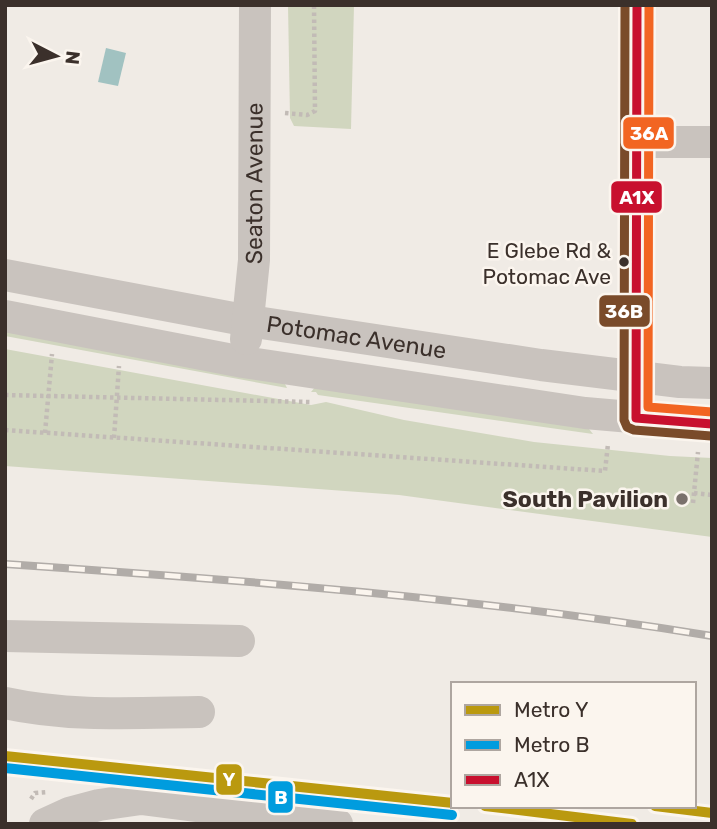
<svg xmlns="http://www.w3.org/2000/svg" width="717" height="829" font-family="Rubik,sans-serif">
<rect width="100%" height="100%" fill="#f0ebe5"/>
<!-- green -->
<g fill="#d1d6bf">
<polygon points="288,5 354,5 351,129 294,126 290,118"/>
<polygon points="5,330 284,382 287,388 5,336"/>
<polygon points="5,349 311,405 326,402 404,420 534,442 670,456 712,458 712,537 399,495 5,466"/>
<polygon points="316,386 589,429 593,434 318,395 316,392 311,392"/>
</g>
<!-- water -->
<polygon fill="#a1c2c1" points="106,48 126,53 118,86 98,82"/>
<g fill="none" stroke-linecap="round" stroke-linejoin="round">
<!-- path -->
<g stroke="#c2bbb6" stroke-width="4.5" stroke-dasharray="3.5 3.5" stroke-linecap="butt">
<polyline points="285,113 307,115 315,111 314,5"/>
<polyline points="5,395 311,402"/>
<polyline points="5,430 605,471 608,444"/>
<polyline points="45,433 52,354"/>
<polyline points="114,438 119,366"/>
<polyline points="694,493 712,495"/>
<polyline points="693,503 698,452"/>
<polyline points="31,799 35,793 47,792"/>
</g>
<!-- minor -->
<g stroke="#c9c3be" stroke-width="32">
<polyline points="637,142 712,142"/>
<path id="s1" d="M 5,275 L 249,321 L 541,365 L 680,382 L 712,383"/>
<polyline points="5,316 243,362 585,413 712,424"/>
<path id="s2" d="M 246,339 L 254,260 L 255,5"/>
<polyline points="636,399 637,5"/>
<polyline points="5,636 239,641"/>
<path d="M 5,703 C 69,717 134,713 199,712"/>
<polyline points="45,824 69,813 99,805 141,799 337,824"/>
</g>
<!-- rail casing -->
<g stroke="#b1aca8" stroke-width="8">
<path id="rail" d="M 5,564 C 242,580 478,598 712,636"/>
</g>
<!-- rail -->
<use href="#rail" stroke="#fbf5ee" stroke-width="5" stroke-dasharray="16" stroke-linecap="butt"/>
<!-- bus-1 casing -->
<g stroke="#fbf5ee" stroke-width="14">
<polyline id="bus-1" points="637,5 636,418 712,424"/>
</g>
<!-- bus-2 casing -->
<g stroke="#fbf5ee" stroke-width="14">
<polyline id="bus-2" points="625,5 624,420 627,427 634,430 711,436"/>
</g>
<!-- bus-3 casing -->
<g stroke="#fbf5ee" stroke-width="14">
<polyline id="bus-3" points="649,5 648,407 712,412"/>
</g>
<!-- bus-1 -->
<use href="#bus-1" stroke="#c8102e" stroke-width="9"/>
<!-- bus-2 -->
<use href="#bus-2" stroke="#7a4b2a" stroke-width="9"/>
<!-- bus-3 -->
<use href="#bus-3" stroke="#f26522" stroke-width="9"/>
<!-- metro-1 casing -->
<g stroke="#fbf5ee" stroke-width="16">
<g id="metro-1">
<polyline points="5,756 453,803"/>
<polyline points="485,806 632,824"/>
<polyline points="655,806 712,813"/>
</g>
</g>
<!-- metro-2 casing -->
<g stroke="#fbf5ee" stroke-width="16">
<polyline id="metro-2" points="5,768 452,815"/>
</g>
<!-- metro-1 -->
<use href="#metro-1" stroke="#ba990f" stroke-width="10"/>
<!-- metro-2 -->
<use href="#metro-2" stroke="#009cde" stroke-width="10"/>
</g>
<!-- markers -->
<circle fill="#3b302b" stroke="#fbf5ee" stroke-width="2.5" cx="624" cy="262" r="6"/>
<circle fill="#7a716c" stroke="#fbf5ee" stroke-width="2.5" cx="682" cy="499" r="7"/>
<g text-anchor="middle" dominant-baseline="central" stroke-width="5" stroke-linejoin="round" paint-order="stroke">
<!-- bus labels -->
<g font-size="21" fill="#3b302b" stroke="#fbf5ee" text-anchor="end">
<text x="611" y="250">E Glebe Rd &amp;<tspan x="611" dy="26">Potomac Ave</tspan></text>
</g>
<!-- street labels -->
<g font-size="23" fill="#3b302b" stroke="#fbf5ee">
<text stroke="none"><textPath href="#s2" startOffset="156">Seaton Avenue</textPath></text>
<text stroke="none"><textPath href="#s1" startOffset="357">Potomac Avenue</textPath></text>
</g>
<!-- poi labels -->
<g font-size="23" font-weight="bold" fill="#3b302b" stroke="#fbf5ee" text-anchor="end">
<text x="668" y="499">South Pavilion</text>
</g>
</g>
<g stroke="#fbf5ee" stroke-width="2.5">
<rect x="622" y="116" width="53" height="34" rx="7" fill="#f26522"/>
<rect x="610" y="180" width="53" height="34" rx="7" fill="#c8102e"/>
<rect x="598" y="294" width="53" height="34" rx="7" fill="#7a4b2a"/>
<rect x="215" y="763" width="28" height="33" rx="7" fill="#ba990f"/>
<rect x="267" y="780" width="27" height="34" rx="7" fill="#009cde"/>
</g>
<g font-size="19" text-anchor="middle" font-weight="bold" fill="#fff">
<text x="649" y="140">36A</text>
<text x="637" y="204">A1X</text>
<text x="624" y="318">36B</text>
<text x="229" y="786">Y</text>
<text x="281" y="804">B</text>
</g>
<!-- border -->
<rect width="717" height="829" fill="none" stroke="#3b302b" stroke-width="14"/>
<!-- legend -->
<rect x="451" y="682" width="245" height="126" fill="#fbf5ee" stroke="#aea6a0" stroke-width="2"/>
<rect x="465" y="705" width="35" height="10" fill="#ba990f" stroke="#aea6a0" stroke-width="2"/>
<text x="514" y="717" font-size="21" fill="#3b302b">Metro Y</text>
<rect x="465" y="740" width="35" height="10" fill="#009cde" stroke="#aea6a0" stroke-width="2"/>
<text x="514" y="752" font-size="21" fill="#3b302b">Metro B</text>
<rect x="465" y="775" width="35" height="10" fill="#c8102e" stroke="#aea6a0" stroke-width="2"/>
<text x="514" y="787" font-size="21" fill="#3b302b">A1X</text>
<!-- north arrow -->
<g transform="translate(56 56) rotate(96)" stroke="#fbf5ee" stroke-width="5" paint-order="stroke">
<path d="M0-5L12 26L0 18L-12 26Z" fill="#3b302b"/>
<text y="-10" font-size="19" font-weight="bold" text-anchor="middle" fill="#3b302b">N</text>
</g>
</svg>
